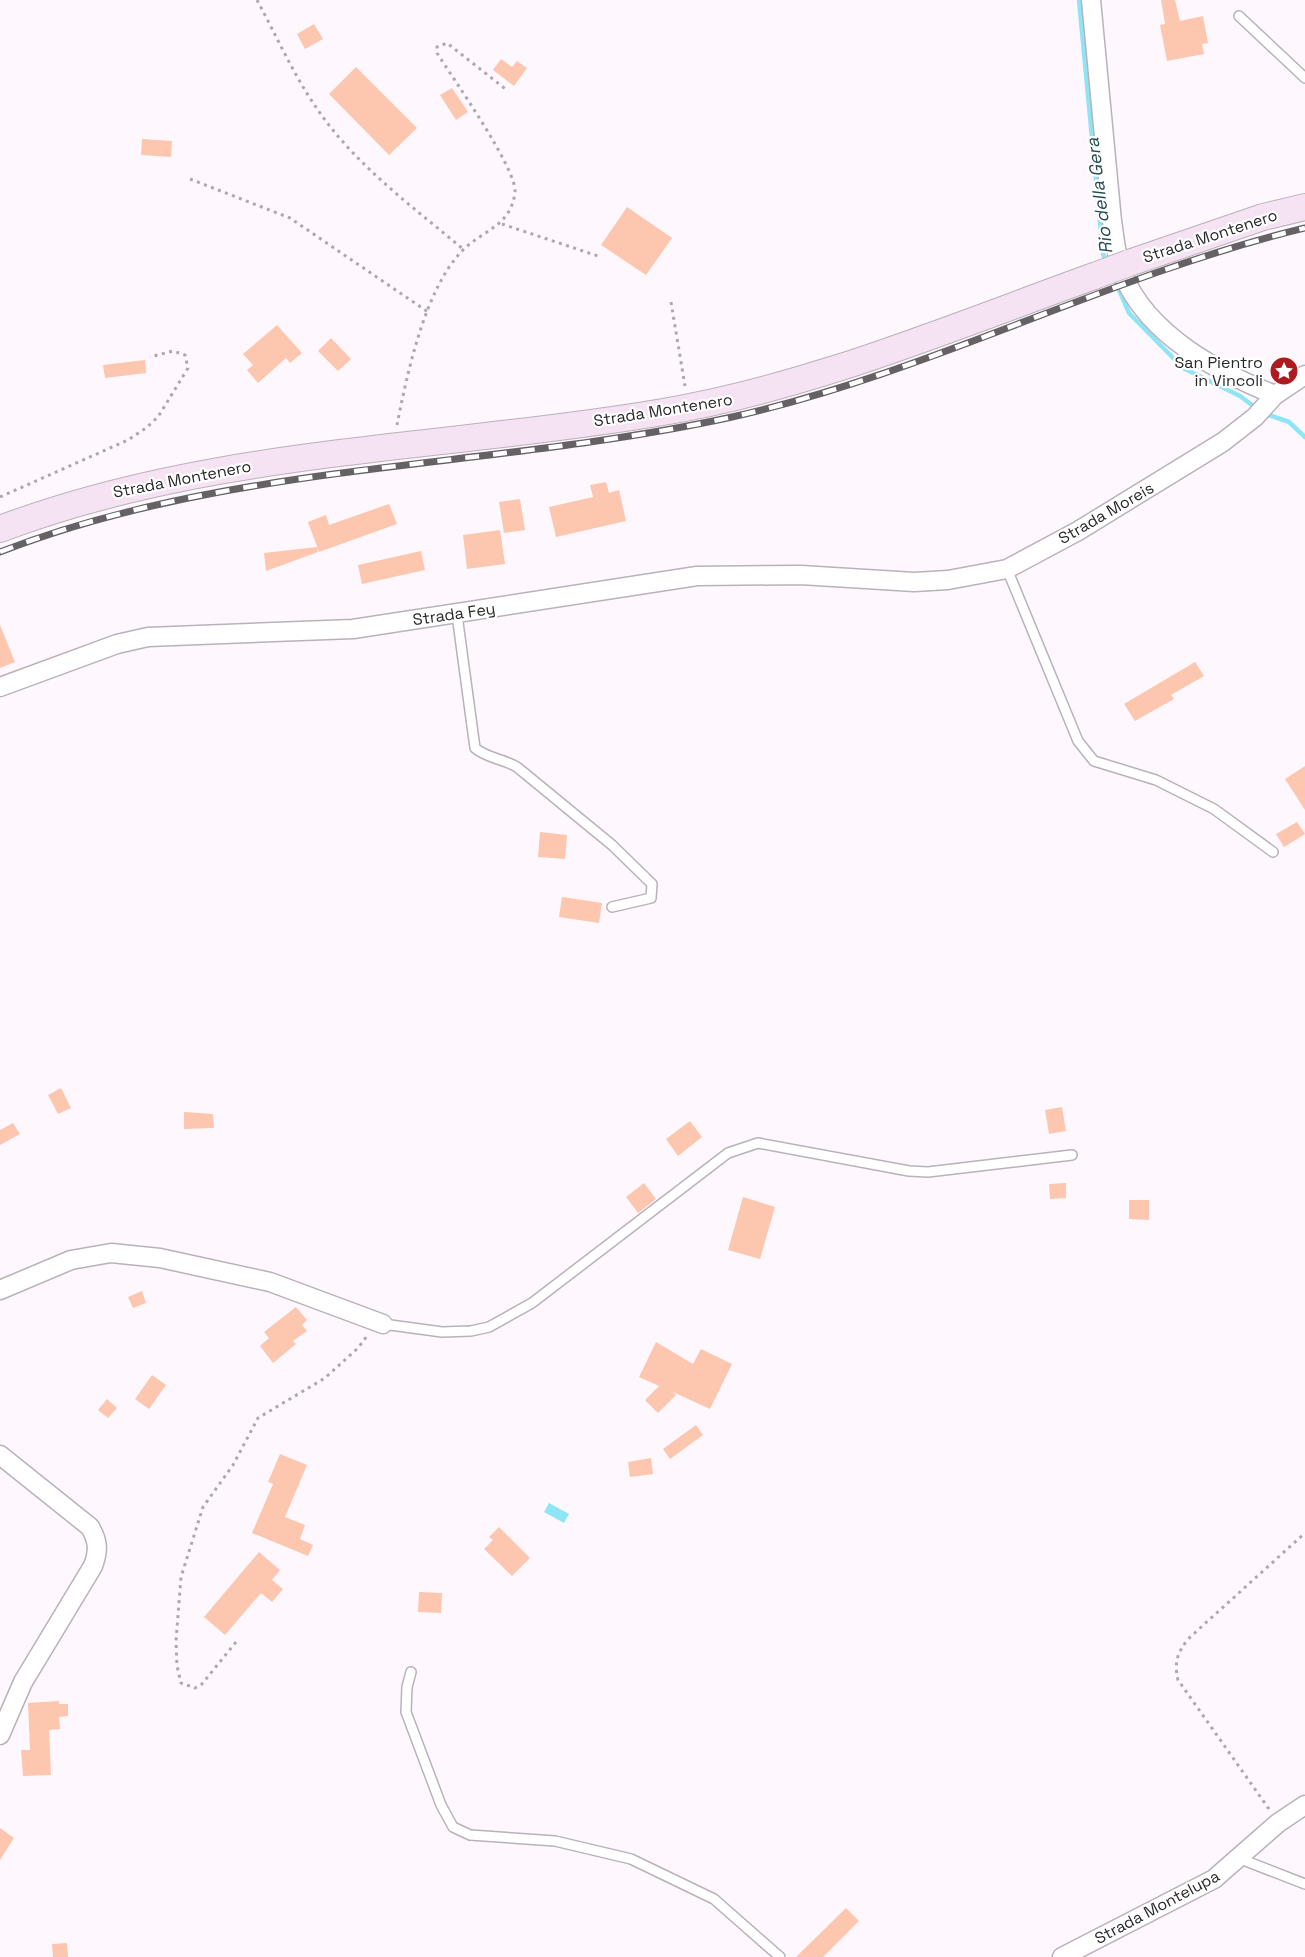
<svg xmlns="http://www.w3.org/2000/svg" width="1305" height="1957" font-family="'Space Grotesk',sans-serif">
<rect width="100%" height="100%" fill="#fef8fe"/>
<!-- water -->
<polygon fill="#8de5f5" points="549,1503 569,1514 564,1523 544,1512"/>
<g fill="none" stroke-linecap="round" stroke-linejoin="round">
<!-- stream -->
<g stroke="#8de5f5" stroke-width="4.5">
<polyline points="1079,0 1103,254 1106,262"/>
<polyline points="1114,278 1129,313 1183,368 1240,396 1256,408"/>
<polyline points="1263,413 1289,422 1305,437"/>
</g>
</g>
<!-- building -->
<g fill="#fcc6af">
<polygon points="1161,0 1175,0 1180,21 1203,16 1208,43 1202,44 1204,54 1167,61 1160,25 1165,24"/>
<polygon points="314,24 323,39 305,49 297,34"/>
<polygon points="501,59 512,67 517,61 527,68 514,86 493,70"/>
<polygon points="356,67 417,128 389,155 329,94"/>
<polygon points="452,88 468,112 456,120 440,95"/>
<polygon points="142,139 172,141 171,157 141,155"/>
<polygon points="627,207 672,238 646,275 601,245"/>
<polygon points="277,325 302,353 290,363 286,358 258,383 247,370 253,365 243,354"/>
<polygon points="331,338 351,359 338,371 318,351"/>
<polygon points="145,360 146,373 105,378 103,365"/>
<polygon points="606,482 609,493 619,490 626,521 556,537 549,507 593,497 590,485"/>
<polygon points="520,499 525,530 504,533 499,502"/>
<polygon points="389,504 397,524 319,552 308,522 326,515 329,525"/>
<polygon points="500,530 505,564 467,569 463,535"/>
<polygon points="317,547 318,552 266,571 264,553"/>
<polygon points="421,551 425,570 362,584 358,565"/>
<polygon points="0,625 15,662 0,668"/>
<polygon points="1195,662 1204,676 1171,695 1174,699 1135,721 1124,704"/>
<polygon points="1305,766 1305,810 1285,779"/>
<polygon points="1297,822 1305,834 1284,847 1276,834"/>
<polygon points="540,832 567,835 565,859 538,857"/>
<polygon points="562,897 602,903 599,923 559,917"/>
<polygon points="61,1088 71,1108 58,1114 48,1095"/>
<polygon points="1062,1107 1066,1131 1049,1134 1045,1110"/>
<polygon points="184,1112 213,1114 214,1128 184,1129"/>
<polygon points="690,1121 702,1137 678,1156 666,1139"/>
<polygon points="13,1123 20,1134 0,1145 0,1130"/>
<polygon points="644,1183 656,1199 638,1213 626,1197"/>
<polygon points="1066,1183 1066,1198 1050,1199 1049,1184"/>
<polygon points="743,1197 775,1207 760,1259 728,1250"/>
<polygon points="1129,1200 1149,1200 1149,1220 1129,1219"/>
<polygon points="142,1291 146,1303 133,1308 128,1297"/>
<polygon points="296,1307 307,1320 302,1325 307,1331 293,1341 296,1344 273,1363 260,1346 269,1338 264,1332"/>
<polygon points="656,1342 693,1364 701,1349 732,1364 710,1409 673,1392 676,1395 658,1413 645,1400 659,1386 639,1377"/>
<polygon points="152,1375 166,1385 149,1409 135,1399"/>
<polygon points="107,1399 117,1408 108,1418 98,1410"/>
<polygon points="696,1425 703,1435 670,1459 663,1449"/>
<polygon points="280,1454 307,1465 285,1517 305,1525 300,1539 313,1545 308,1556 252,1533 273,1484 268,1482"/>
<polygon points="651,1458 653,1474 630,1477 628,1462"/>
<polygon points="499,1527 530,1558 512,1576 484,1549 493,1540 489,1537"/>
<polygon points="259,1552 280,1570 272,1580 283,1589 272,1602 261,1593 225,1635 204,1617"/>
<polygon points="419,1592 442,1593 441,1613 418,1612"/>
<polygon points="59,1701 59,1704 68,1704 68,1716 59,1717 60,1729 49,1730 51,1775 23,1776 21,1750 30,1750 28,1703"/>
<polygon points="0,1828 14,1838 0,1860"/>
<polygon points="846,1908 859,1921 823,1957 796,1957"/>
<polygon points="67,1943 68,1957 53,1957 52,1944"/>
</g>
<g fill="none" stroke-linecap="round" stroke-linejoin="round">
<!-- lane casing -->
<g stroke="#bab1ba" stroke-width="12">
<g id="lane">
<polyline points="1239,16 1305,78"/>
<polyline points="1007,569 1078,741 1094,761 1156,780 1214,809 1273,852"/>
<path d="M 457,615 L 475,748 C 486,758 504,759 517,767 L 612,845 L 652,884 L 651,898 L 612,907"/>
<polyline points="383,1324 442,1332 471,1331 489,1327 532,1303 728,1153 758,1143 909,1171 928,1172 1072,1155"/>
<polyline points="411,1672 407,1687 406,1712 441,1805 453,1827 470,1835 555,1841 631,1859 714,1899 780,1957"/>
<polyline points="1238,1858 1305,1884"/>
</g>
</g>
<!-- street casing -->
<g stroke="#bab1ba" stroke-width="21">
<g id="street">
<path d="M 1091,0 L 1112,221 C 1115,240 1116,258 1123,275 C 1149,336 1218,372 1275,395"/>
<polyline points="0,687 117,644 148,637 353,629 697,576 801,575 914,582 948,580 1007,569 1078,531 1223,442 1255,417 1275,395 1305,375"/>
<polyline points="0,1290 71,1260 111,1253 160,1258 270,1282 383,1324"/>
<path d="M 0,1455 L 90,1527 C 98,1541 99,1550 93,1566 L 23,1682 L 0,1735"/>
<polyline points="1062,1957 1214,1879 1278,1823 1305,1805"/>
</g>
</g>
<!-- secondary casing -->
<g stroke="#bab1ba" stroke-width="28">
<g id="secondary">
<polyline points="1129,263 1263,217 1305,207"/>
<path d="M 0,529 C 211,449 437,450 657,413 C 809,388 950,328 1094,276"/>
</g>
</g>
<!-- path -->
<g stroke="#ada8ae" stroke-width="3" stroke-dasharray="3 4.5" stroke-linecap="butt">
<path d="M 257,0 C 277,37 295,78 320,113 C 358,167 413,207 463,249"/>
<polyline points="190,179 290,218 428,312"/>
<polyline points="502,224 598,256"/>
<polyline points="671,302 685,386"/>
<path d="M 397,425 C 407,374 425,289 462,251 C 482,230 511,227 515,192 C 517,169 452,77 437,53 L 437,47 L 447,43 L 508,91"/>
<polyline points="0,497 128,440 146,428 158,417 188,368 185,355 173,351 150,357"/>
<polyline points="236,1642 202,1684 195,1688 181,1683 177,1666 176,1641 181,1577 203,1507 233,1465 258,1418 325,1378 358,1348 367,1336"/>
<path d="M 1269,1809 L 1178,1680 C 1174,1662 1177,1654 1188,1639 L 1305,1533"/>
</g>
<!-- lane -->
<use href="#lane" stroke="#fff" stroke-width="9"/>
<!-- street -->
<use href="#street" stroke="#fff" stroke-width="18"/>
<!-- secondary -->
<use href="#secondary" stroke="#f5e2f2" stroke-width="26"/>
<!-- rail casing -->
<g stroke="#656165" stroke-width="7">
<path id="rail" d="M 0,552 C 234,461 489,470 732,417 C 929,373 1109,275 1305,228"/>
</g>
<!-- rail -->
<use href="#rail" stroke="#fff" stroke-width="4.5" stroke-dasharray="14" stroke-linecap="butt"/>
<!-- secondary-bridge casing -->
<g stroke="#bab1ba" stroke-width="28" stroke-linecap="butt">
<polyline id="secondary-bridge" points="1094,276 1129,263"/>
</g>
<!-- secondary-bridge -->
<use href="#secondary-bridge" stroke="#f5e2f2" stroke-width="26"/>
</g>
<!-- icons -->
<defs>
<g id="sight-disc" transform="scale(1.5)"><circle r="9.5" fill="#ad1a20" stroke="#fff"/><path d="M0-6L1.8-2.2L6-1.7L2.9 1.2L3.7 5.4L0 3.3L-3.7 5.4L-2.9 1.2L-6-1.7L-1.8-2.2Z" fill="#fff"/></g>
</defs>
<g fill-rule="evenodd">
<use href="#sight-disc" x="1284" y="371"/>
</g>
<g text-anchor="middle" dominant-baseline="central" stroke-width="4.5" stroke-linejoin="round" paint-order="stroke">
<!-- street labels -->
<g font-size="16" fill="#2a272b" stroke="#fff">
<text transform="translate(1210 236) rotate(-18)">Strada Montenero</text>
<text transform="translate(663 410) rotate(-9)">Strada Montenero</text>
<text transform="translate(182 479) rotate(-11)">Strada Montenero</text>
<text transform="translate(1106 513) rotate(-30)">Strada Moreis</text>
<text transform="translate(454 614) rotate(-8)">Strada Fey</text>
<text transform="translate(1157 1907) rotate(-28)">Strada Montelupa</text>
</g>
<!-- poi labels -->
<g font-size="16" fill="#2a272b" stroke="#fff" text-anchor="end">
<text x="1263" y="362">San Pientro<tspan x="1263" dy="18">in Vincoli</tspan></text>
</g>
<!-- water labels -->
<g font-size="18" font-style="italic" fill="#234c53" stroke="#fff">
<text transform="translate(1099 196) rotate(-97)">Rio della Gera</text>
</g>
</g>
</svg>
